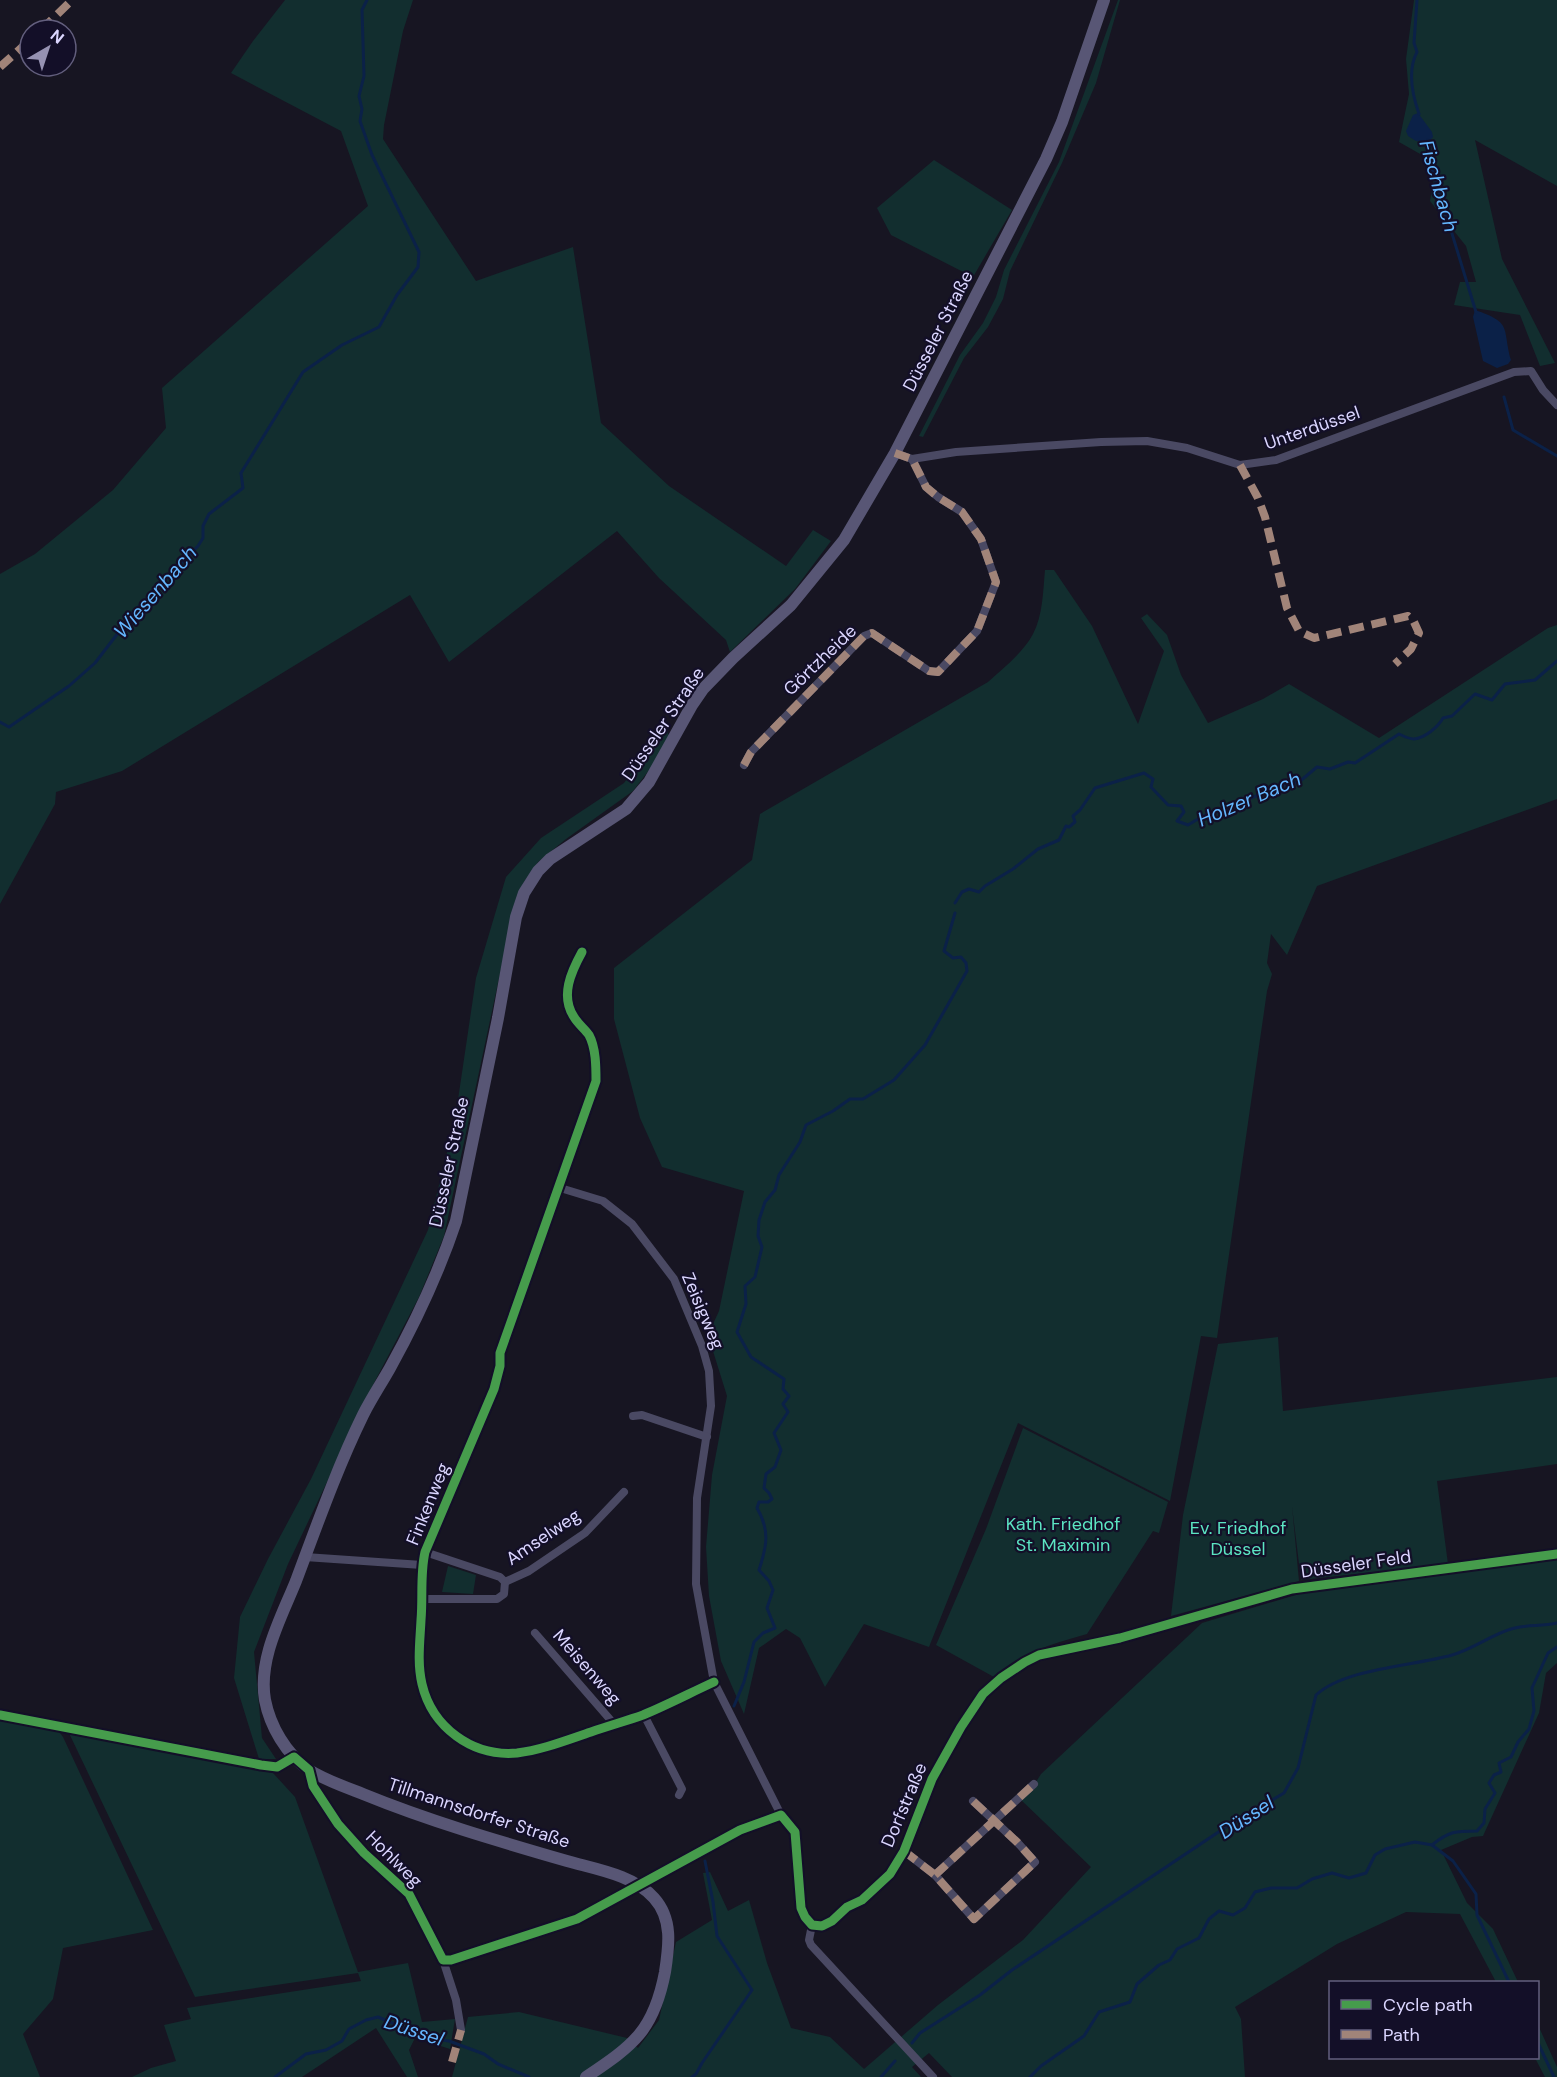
<svg xmlns="http://www.w3.org/2000/svg" width="1557" height="2077" font-family="'DM Sans',sans-serif">
<rect width="100%" height="100%" fill="#171522"/>
<!-- green -->
<g fill="#122e2f">
<polygon points="285,0 413,0 403,31 384,125 383,139 476,281 573,247 601,423 669,486 786,566 813,530 831,541 795,589 730,652 726,640 659,578 617,531 449,662 410,595 122,771 56,792 55,804 0,904 0,574 35,554 113,490 166,428 162,388 368,206 341,131 231,73 253,41"/>
<polygon points="1118,0 1120,0 1096,83 1062,163 1010,271 1003,299 988,327 964,358 923,437 919,436 960,355 983,323 996,297 1004,270 1059,162"/>
<polygon points="1414,0 1557,0 1557,186 1475,140 1502,259 1555,363 1540,366 1520,315 1454,305 1460,282 1476,282 1466,246 1430,201 1436,163 1399,142 1409,94 1406,59"/>
<polygon points="934,160 1012,210 973,277 891,235 877,208"/>
<path d="M 1045,570 L 1054,570 L 1092,626 L 1138,724 L 1164,651 L 1141,618 L 1147,614 L 1167,635 L 1181,675 L 1208,723 L 1263,699 L 1289,684 L 1379,738 L 1548,628 L 1557,625 L 1557,799 L 1317,886 L 1287,955 L 1271,934 L 1267,963 L 1272,974 L 1267,991 L 1217,1338 L 1201,1336 L 1170,1501 L 1018,1423 L 929,1647 L 864,1624 L 825,1687 L 800,1638 L 786,1629 L 759,1648 L 744,1714 L 721,1661 L 709,1596 L 706,1547 L 712,1475 L 727,1396 L 708,1335 L 719,1311 L 744,1191 L 662,1167 L 640,1118 L 614,1019 L 614,968 L 752,860 L 760,814 L 988,682 C 1003,668 1023,653 1033,634 C 1043,615 1043,591 1045,570 Z"/>
<polygon points="666,726 669,737 653,765 633,791 566,839 538,862 524,882 514,908 444,1236 419,1297 375,1381 288,1564 254,1652 262,1738 276,1759 259,1759 234,1678 240,1617 268,1559 311,1479 428,1230 455,1120 476,978 506,877 541,838 624,783"/>
<polygon points="1278,1337 1283,1411 1557,1377 1557,1464 1437,1481 1448,1564 1301,1580 1292,1506 1299,1581 1171,1616 1183,1515 1218,1344"/>
<path d="M 1023,1428 L 1168,1502 L 1159,1533 L 1153,1531 L 1087,1634 C 1052,1644 1021,1652 994,1677 L 936,1645 L 986,1529 Z"/>
<polygon points="1557,1558 1557,1663 1546,1673 1539,1713 1483,1836 1472,1837 1441,1850 1467,1903 1493,1929 1518,1982 1496,1982 1460,1914 1406,1912 1337,1944 1235,2007 1241,2019 1245,2077 952,2077 929,2053 912,2067 921,2077 452,2077 468,2017 519,2012 627,2038 638,2048 659,2020 676,1942 712,1920 703,1873 710,1872 728,1911 749,1900 767,1963 791,2028 830,2037 864,2069 938,2005 1023,1940 1091,1867 1019,1798 1036,1782 1041,1774 1202,1623 1309,1591"/>
<polygon points="448,1566 476,1575 473,1594 442,1592"/>
<polygon points="0,1718 57,1729 63,1737 153,1930 63,1948 53,1999 23,2034 40,2077 0,2077"/>
<polygon points="68,1731 273,1773 295,1797 358,1972 408,1963 422,2022 455,2019 450,2049 415,2038 409,2050 418,2077 407,2077 376,2028 302,2077 132,2077 151,2068 176,2061 164,2025 191,2019 187,2008 361,1981 358,1973 195,1997"/>
<polygon points="1538,2025 1557,2067 1557,2077 1545,2077 1535,2058 1538,2058"/>
</g>
<!-- water -->
<g fill="#0b2148">
<polygon points="1418,113 1432,132 1433,137 1429,142 1416,141 1408,136 1406,131 1413,115"/>
<path d="M 1475,310 C 1513,323 1502,327 1511,360 L 1508,364 L 1497,368 L 1483,361 L 1473,317 Z"/>
</g>
<g fill="none" stroke-linecap="round" stroke-linejoin="round">
<!-- stream -->
<g stroke="#0b2148" stroke-width="3">
<path d="M 1417,0 L 1414,43 L 1417,52 C 1407,71 1412,94 1419,114"/>
<polyline points="1428,140 1427,152 1476,312"/>
<polyline points="1504,397 1513,430 1557,456"/>
<polyline points="0,722 9,727 69,686 95,663 138,607 148,601 154,588 165,580 198,546 203,538 203,526 209,514 243,488 241,473 303,372 342,345 379,327 397,295 418,267 419,252 372,155 360,121 362,109 359,96 364,76 362,10 367,0"/>
<path d="M 955,903 L 962,892 L 969,889 L 979,892 L 985,886 L 1013,869 L 1038,849 L 1059,840 L 1066,826 L 1069,827 L 1075,822 L 1073,816 L 1080,810 L 1095,788 L 1144,773 L 1153,779 L 1151,787 L 1168,805 L 1181,806 L 1184,812 L 1177,821 L 1188,825 L 1203,816 L 1217,812 L 1280,786 L 1299,782 L 1317,767 L 1330,769 L 1348,762 L 1355,763 L 1399,734 C 1403,736 1410,739 1414,739 C 1425,738 1438,727 1443,718 L 1452,716 L 1475,694 L 1492,700 L 1505,684 L 1535,680 L 1557,661"/>
<path d="M 734,1706 L 744,1682 L 754,1642 L 763,1633 L 775,1628 L 767,1608 L 773,1590 L 769,1581 L 759,1570 C 767,1546 770,1530 757,1508 L 759,1502 L 768,1502 L 772,1499 L 769,1493 L 764,1488 L 766,1474 L 775,1467 L 781,1450 L 774,1433 L 788,1412 L 783,1404 L 789,1396 L 783,1389 L 784,1379 L 751,1357 L 737,1332 L 746,1304 L 745,1286 L 755,1277 L 762,1247 L 758,1236 L 759,1220 L 765,1202 L 775,1190 L 779,1175 L 800,1142 L 806,1125 L 833,1111 L 850,1099 L 863,1099 L 894,1080 L 925,1045 L 967,971 L 966,963 L 961,957 L 953,958 L 944,951 L 955,913"/>
<polyline points="1432,1845 1453,1861 1476,1894 1477,1915 1509,1982"/>
<path d="M 912,2043 L 920,2033 L 980,1995 L 1012,1970 L 1223,1829 L 1284,1793 L 1298,1768 L 1316,1695 C 1345,1668 1414,1666 1452,1655 C 1473,1649 1491,1635 1511,1629 C 1525,1624 1542,1627 1557,1623"/>
<polyline points="1538,2043 1554,2077"/>
<polyline points="275,2077 306,2054 326,2050 342,2041 349,2029 366,2020 378,2017 428,2038 449,2041 484,2054 498,2064 529,2077"/>
<polyline points="692,2077 696,2074 702,2063 752,1990 717,1936 713,1902 705,1861"/>
<polyline points="881,2077 895,2061"/>
<path d="M 1030,2077 L 1041,2066 L 1084,2036 L 1099,2012 L 1130,2002 L 1137,1984 L 1159,1965 L 1170,1960 L 1177,1949 L 1199,1938 L 1209,1919 L 1219,1911 L 1233,1915 L 1245,1908 L 1255,1892 L 1271,1888 L 1297,1888 L 1312,1879 L 1332,1873 L 1349,1878 L 1366,1873 L 1375,1855 L 1385,1849 L 1415,1842 L 1432,1845 C 1449,1831 1456,1831 1477,1831 L 1484,1823 L 1485,1809 L 1495,1793 L 1489,1783 L 1494,1775 L 1501,1772 L 1499,1763 L 1511,1757 L 1518,1742 L 1529,1729 L 1534,1711 L 1532,1688 L 1548,1653 L 1557,1647"/>
</g>
<!-- minor -->
<g stroke="#4a4963" stroke-width="8">
<polyline points="912,459 956,452 1101,442 1147,441 1187,448 1240,465 1276,460 1514,372 1531,371 1543,390 1557,405"/>
<polyline points="744,765 751,752 864,636 872,633 929,671 938,672 977,631 996,582 981,539 962,512 938,497 926,487 912,459 895,453"/>
<path d="M 582,952 C 571,972 560,996 574,1017 C 578,1024 585,1029 589,1035 C 596,1048 596,1067 596,1081 L 500,1353 L 500,1366 L 494,1389 L 425,1552 C 420,1574 423,1597 421,1620 C 420,1641 417,1663 422,1684 C 432,1727 472,1757 517,1753 C 542,1750 567,1740 591,1732 C 608,1726 626,1721 643,1715 C 667,1705 690,1693 714,1682"/>
<polyline points="557,1187 603,1201 632,1224 674,1279 702,1346 709,1371 711,1406 697,1498 696,1584 714,1682 781,1815 795,1832 801,1908 805,1917 812,1925 822,1926 832,1921 847,1907 862,1900 890,1874 904,1851 932,1779 961,1727 983,1694 1001,1678 1025,1662 1039,1655 1120,1638 1292,1589 1557,1554"/>
<polyline points="633,1416 642,1415 707,1437"/>
<polyline points="305,1557 422,1565"/>
<polyline points="505,1582 529,1571 585,1533 624,1492"/>
<polyline points="423,1599 497,1599 504,1594 505,1582 500,1577 425,1552"/>
<polyline points="535,1633 614,1724"/>
<polyline points="644,1715 682,1789 679,1795"/>
<polyline points="313,1786 338,1824 364,1853 409,1894 443,1960 456,2000 461,2030"/>
<polyline points="904,1851 935,1875 974,1919 1035,1862 1017,1842 973,1801"/>
<polyline points="935,1875 1034,1784"/>
<polyline points="812,1925 809,1940 811,1945 933,2077"/>
<polyline points="443,1960 451,1960 577,1919 740,1830 781,1815"/>
</g>
<!-- secondary -->
<path stroke="#585675" stroke-width="12" d="M 586,2077 C 634,2045 654,2030 665,1972 C 669,1946 673,1919 654,1898 C 634,1875 595,1869 567,1861 C 498,1841 429,1821 363,1794 C 345,1787 325,1780 309,1770 C 286,1754 270,1726 265,1700 C 258,1659 281,1618 296,1581 C 317,1525 337,1468 363,1415 C 371,1399 381,1384 390,1368 C 416,1321 439,1272 456,1221 L 498,1018 L 516,917 L 524,893 L 538,871 L 550,859 L 626,809 L 649,782 L 692,705 L 703,689 L 733,658 L 791,605 L 844,540 L 895,453 L 1046,159 L 1062,122 L 1104,0"/>
<!-- quiet -->
<g stroke="#a18479" stroke-width="8" stroke-dasharray="15 8" stroke-linecap="butt">
<polyline points="41,30 72,0"/>
<polyline points="0,67 30,40"/>
<polyline points="1240,465 1258,498 1265,517 1287,608 1299,631 1314,638 1408,616 1414,622 1419,633 1411,649 1395,664"/>
<polyline points="744,765 751,752 864,636 872,633 929,671 938,672 977,631 996,582 981,539 962,512 938,497 926,487 912,459 895,453"/>
<polyline points="904,1851 935,1875 974,1919 1035,1862 1017,1842 973,1801"/>
<polyline points="935,1875 1034,1784"/>
<polyline points="452,2062 461,2030"/>
</g>
<!-- cycleway casing -->
<g stroke="#130f28" stroke-width="13">
<g id="cycleway">
<path d="M 582,952 C 571,972 560,996 574,1017 C 578,1024 585,1029 589,1035 C 596,1048 596,1067 596,1081 L 500,1353 L 500,1366 L 494,1389 L 425,1552 C 420,1574 423,1597 421,1620 C 420,1641 417,1663 422,1684 C 432,1727 472,1757 517,1753 C 542,1750 567,1740 591,1732 C 608,1726 626,1721 643,1715 C 667,1705 690,1693 714,1682"/>
<polyline points="0,1715 261,1765 277,1767 294,1757 309,1770 313,1786 338,1824 364,1853 409,1894 443,1960 451,1960 577,1919 740,1830 781,1815 795,1832 801,1908 805,1917 812,1925 822,1926 832,1921 847,1907 862,1900 890,1874 904,1851 932,1779 961,1727 983,1694 1001,1678 1025,1662 1039,1655 1120,1638 1292,1589 1557,1554"/>
</g>
</g>
<!-- cycleway -->
<use href="#cycleway" stroke="#469c4c" stroke-width="9"/>
</g>
<g text-anchor="middle" dominant-baseline="central" stroke-width="4.5" stroke-linejoin="round" paint-order="stroke">
<!-- street labels -->
<g font-size="18" fill="#dbd6ff" stroke="#130f28">
<text transform="translate(938 331) rotate(-63)">Düsseler Straße</text>
<text transform="translate(1312 428) rotate(-19)">Unterdüssel</text>
<text transform="translate(820 660) rotate(-44)">Görtzheide</text>
<text transform="translate(663 724) rotate(-56)">Düsseler Straße</text>
<text transform="translate(449 1162) rotate(-78)">Düsseler Straße</text>
<text transform="translate(703 1311) rotate(67)">Zeisigweg</text>
<text transform="translate(428 1504) rotate(-68)">Finkenweg</text>
<text transform="translate(543 1537) rotate(-34)">Amselweg</text>
<text transform="translate(1356 1564) rotate(-8)">Düsseler Feld</text>
<text transform="translate(587 1667) rotate(49)">Meisenweg</text>
<text transform="translate(904 1805) rotate(-67)">Dorfstraße</text>
<text transform="translate(479 1813) rotate(18)">Tillmannsdorfer Straße</text>
<text transform="translate(394 1859) rotate(45)">Hohlweg</text>
</g>
<!-- park labels -->
<g font-size="18" fill="#5ce5c3" stroke="#130f28">
<text x="1063" y="1524">Kath. Friedhof<tspan x="1063" dy="21">St. Maximin</tspan></text>
<text x="1238" y="1528">Ev. Friedhof<tspan x="1238" dy="21">Düssel</tspan></text>
</g>
<!-- water labels -->
<g font-size="20" font-style="italic" fill="#64b7ff" stroke="#130f28">
<text transform="translate(1439 186) rotate(74)">Fischbach</text>
<text transform="translate(155 592) rotate(-49)">Wiesenbach</text>
<text transform="translate(1249 799) rotate(-23)">Holzer Bach</text>
<text transform="translate(1246 1817) rotate(-33)">Düssel</text>
<text transform="translate(414 2030) rotate(18)">Düssel</text>
</g>
</g>
<!-- legend -->
<rect x="1329" y="1981" width="210" height="78" fill="#130f28" stroke="#635f7e" stroke-width="1.5"/>
<rect x="1341" y="2000" width="30" height="9" fill="#469c4c" stroke="#635f7e" stroke-width="1.5"/>
<text x="1383" y="2011" font-size="18" fill="#dbd6ff">Cycle path</text>
<rect x="1341" y="2030" width="30" height="9" fill="#a18479" stroke="#635f7e" stroke-width="1.5"/>
<text x="1383" y="2041" font-size="18" fill="#dbd6ff">Path</text>
<!-- north arrow -->
<g transform="translate(48 48) rotate(39)"><circle r="28" fill="#130f28" stroke="#635f7e" stroke-width="1.5"/>
<path d="M0-4.5L10 22L0 15L-10 22Z" fill="#9692b2"/>
<text y="-9" font-size="16" font-weight="bold" text-anchor="middle" fill="#dbd6ff">N</text>
</g>
</svg>
